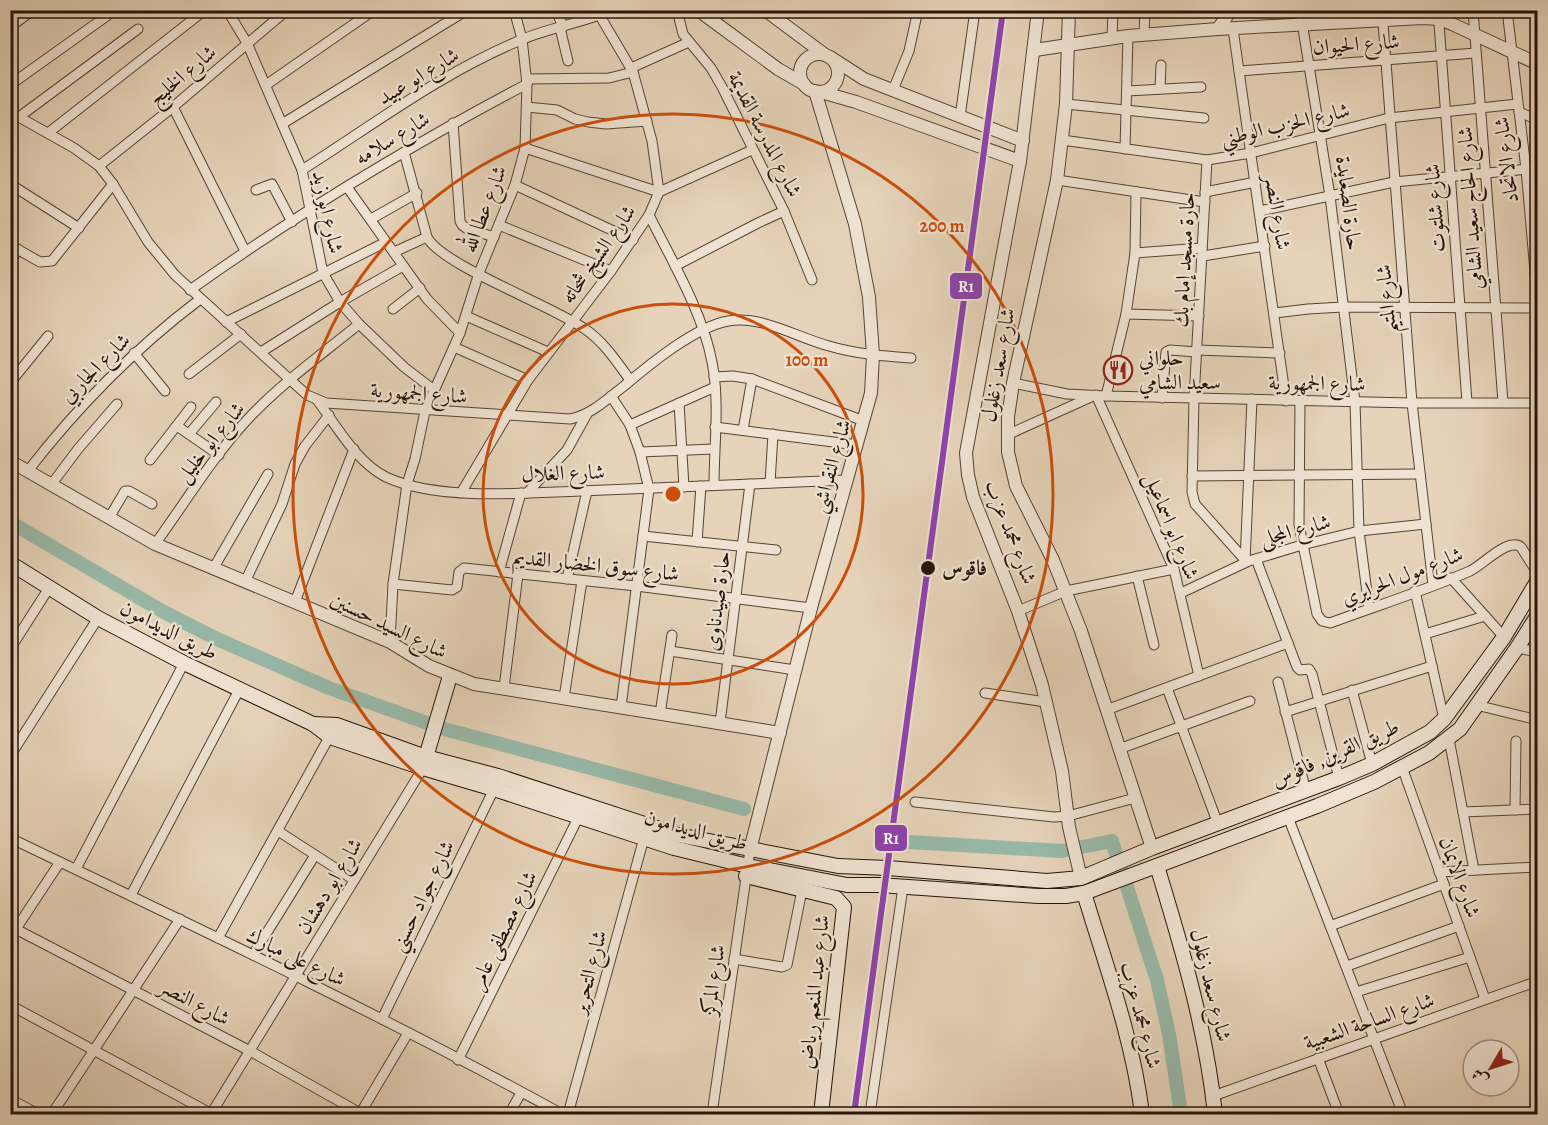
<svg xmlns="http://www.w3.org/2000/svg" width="1548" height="1125" font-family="Alegreya,Amiri,serif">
<rect width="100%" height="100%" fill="#e6d3b9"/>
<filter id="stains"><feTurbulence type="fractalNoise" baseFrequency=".00333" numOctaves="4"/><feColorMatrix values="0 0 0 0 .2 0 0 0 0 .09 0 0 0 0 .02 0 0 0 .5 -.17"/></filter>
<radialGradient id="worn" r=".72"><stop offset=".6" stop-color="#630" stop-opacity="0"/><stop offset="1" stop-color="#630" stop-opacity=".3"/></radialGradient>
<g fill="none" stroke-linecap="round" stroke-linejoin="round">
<!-- canal -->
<g stroke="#98b9a9" stroke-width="14">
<polyline points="10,522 162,611 217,639 329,688 444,729 744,809"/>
<polyline points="909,842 1062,851 1112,841 1157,980 1169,1034 1181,1114"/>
</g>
<!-- minor casing -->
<g stroke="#564334" stroke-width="11">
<g id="minor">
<polyline points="227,10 247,43 302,170 323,273 340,302 359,324 404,367 434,390"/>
<polyline points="556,10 563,27"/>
<polyline points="677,10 683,34 711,68 722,87 784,211 812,280"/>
<polyline points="1300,10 1330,196 1355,402 1359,531 1369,608"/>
<polyline points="1382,10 1412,403 1433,585"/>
<polyline points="1438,10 1467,402"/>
<polyline points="1473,10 1503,402"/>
<polyline points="1507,10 1526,169 1538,306"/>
<polyline points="10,27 33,10"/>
<polyline points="560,28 568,61"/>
<polyline points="1233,29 1286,401"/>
<polyline points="1144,35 1145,10"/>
<polyline points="1112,39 1113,10"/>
<polyline points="631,68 689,42"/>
<polyline points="1239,71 1476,53"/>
<polyline points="527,79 609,78 633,72"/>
<polyline points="10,85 115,10"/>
<polyline points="266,85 374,10"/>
<polyline points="1160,89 1161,65"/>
<polyline points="893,90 909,51 918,10"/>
<polyline points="1127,91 1201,87"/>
<polyline points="1066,104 1204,118"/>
<polyline points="173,107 245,251"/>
<polyline points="527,107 557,110 575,119 588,122 606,124 647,121"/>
<path d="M 10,112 L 74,148 L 99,166 L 113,184 L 148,242 L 175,275 L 307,395 L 326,403 L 570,419 C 591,415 607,399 624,386 C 650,364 695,327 728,321 C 762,315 798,338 829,346 C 856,354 884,356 911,358"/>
<polyline points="1519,112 1538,120"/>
<polyline points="19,117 138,29"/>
<polyline points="960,117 975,10"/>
<polyline points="453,123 460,221 462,225 466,228 494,237"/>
<polyline points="282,124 467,10"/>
<polyline points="48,133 205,10"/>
<polyline points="1062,140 1207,160 1251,153 1389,118 1517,104"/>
<polyline points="525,148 659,192 752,150"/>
<polyline points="1125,149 1128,36"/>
<path d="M 404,152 L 427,237 C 441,265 553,306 585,329 C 604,342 617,362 630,380"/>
<polyline points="1207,160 1194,399 1192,492 1195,504 1245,560"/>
<polyline points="99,166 173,107 287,10"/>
<path d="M 302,170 C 373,125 443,72 521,40 C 551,27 583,23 612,10"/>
<polyline points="1057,180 1205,202"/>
<polyline points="10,184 79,228"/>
<polyline points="515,185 633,240"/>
<polyline points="347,187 427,299 460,333"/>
<polyline points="256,190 272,184 292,222"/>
<polyline points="1205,192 1256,182"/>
<polyline points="1260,211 1394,182 1538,168"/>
<path d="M 649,215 C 671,259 703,313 712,362 C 720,402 714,445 714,485"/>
<polyline points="371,219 417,193"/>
<polyline points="499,225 611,271"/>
<polyline points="10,245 40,262 52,261 113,184"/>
<polyline points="394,252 427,237"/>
<polyline points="1135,253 1202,248"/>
<polyline points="1203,256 1265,246"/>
<polyline points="10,262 18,249"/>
<polyline points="675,266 758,223 784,211"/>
<path d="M 190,290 C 297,214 411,145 527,84"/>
<polyline points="393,309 420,288"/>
<polyline points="1275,313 1308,309 1343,307 1538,308"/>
<polyline points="1126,314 1199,316"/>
<polyline points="466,316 548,352"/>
<polyline points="226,322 386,242"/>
<polyline points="454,347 528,380"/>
<polyline points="1197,350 1280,353"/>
<polyline points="261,352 340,302 403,266"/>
<polyline points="134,353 165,391"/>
<polyline points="189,374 241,334"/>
<polyline points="714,377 733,376 752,379 864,421"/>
<polyline points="10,383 48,336"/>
<polyline points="1013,383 1067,394 1106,396 1412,403 1538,403"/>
<polyline points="1096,395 1174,569 1199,676"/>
<polyline points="611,396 630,425 640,452 649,489 621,707"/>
<polyline points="1106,396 1126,314 1135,253 1136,192"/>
<polyline points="1162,398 1166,352 1170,350 1197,352"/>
<path d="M 317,400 C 337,426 356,462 386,477 C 437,501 523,493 580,491 C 669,488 758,483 848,480"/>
<path d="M 1300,401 L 1299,525 L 1317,614 L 1322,621 L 1330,623 C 1376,606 1424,591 1470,571 C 1483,565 1508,537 1521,547 L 1538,574"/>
<polyline points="679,403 684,487"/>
<polyline points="630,425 715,387"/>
<polyline points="177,426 219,455"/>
<polyline points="715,427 857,445"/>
<polyline points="743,430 752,379"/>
<polyline points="189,434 216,402"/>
<polyline points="1007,435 1091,397"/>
<polyline points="640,452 714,449"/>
<polyline points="150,460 191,407"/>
<path d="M 27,472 C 78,406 133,350 199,300"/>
<polyline points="1192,476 1420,474"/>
<polyline points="770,483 773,434"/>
<polyline points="51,485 78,449 117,404"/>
<polyline points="461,493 528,380 611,271 649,215 659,192 652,141 633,72 600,16"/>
<polyline points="527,493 567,450 587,414"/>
<polyline points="109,518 125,491 129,491 152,504"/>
<polyline points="643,536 776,550"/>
<polyline points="697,542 701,486"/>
<path d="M 155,544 C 185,503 212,458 246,421 C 279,385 321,355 359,324"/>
<polyline points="1256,559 1297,667 1300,670 1309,669 1312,674 1339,778"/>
<polyline points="1245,562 1252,399"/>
<polyline points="213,569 268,474"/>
<polyline points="499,572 521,493"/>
<polyline points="1137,576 1154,645"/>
<polyline points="1451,578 1504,637"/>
<polyline points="567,579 587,491"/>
<polyline points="245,582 282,504 295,464 305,446 329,415"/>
<polyline points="393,584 452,590 457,587 459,572 464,568 636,586 811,608"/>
<polyline points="1415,591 1444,719"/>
<polyline points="1181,593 1249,561 1302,545 1359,531 1426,524"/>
<polyline points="295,602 354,449"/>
<polyline points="1018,611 1066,591 1174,569"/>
<polyline points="1425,634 1485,616"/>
<polyline points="390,642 393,584 407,484 415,459 425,411 460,333 479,273 515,185 525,148 527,84 522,39 514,10"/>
<polyline points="1517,648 1538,652"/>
<polyline points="10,649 49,588"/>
<polyline points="670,651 795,670"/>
<polyline points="1278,682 1306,791"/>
<polyline points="504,688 518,574"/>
<polyline points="1167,688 1218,824"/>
<polyline points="1352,690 1372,764"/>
<polyline points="985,693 1046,702"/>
<polyline points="564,698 582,581"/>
<polyline points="1476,705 1538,720"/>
<polyline points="1106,710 1288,643"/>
<polyline points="1285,712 1432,666"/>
<polyline points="660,714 672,635"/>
<polyline points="720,723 750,484"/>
<polyline points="1449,739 1474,870"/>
<polyline points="1119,749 1250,701"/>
<polyline points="10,756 98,618"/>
<polyline points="1402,767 1485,999"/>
<polyline points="915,802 1054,817 1068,816 1135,798"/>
<polyline points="1535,809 1537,867"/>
<polyline points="1515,810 1516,741"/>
<polyline points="1463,812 1538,809"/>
<polyline points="1288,817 1403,1114"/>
<polyline points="278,831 354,880"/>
<path d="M 10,838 C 196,927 382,1015 562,1114"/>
<polyline points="76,869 184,663"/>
<polyline points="1439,872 1538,867"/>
<polyline points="131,895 239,690"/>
<polyline points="10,926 250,1051 362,1114"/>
<polyline points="1330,926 1444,884"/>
<polyline points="10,938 60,862"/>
<polyline points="218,938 332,732"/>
<polyline points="253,955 315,855"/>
<polyline points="734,959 782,967 787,965 802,890"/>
<polyline points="1347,966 1459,926"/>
<polyline points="1356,992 1470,957"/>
<polyline points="10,1005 212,1114"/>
<polyline points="382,1019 494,789"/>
<polyline points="1318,1058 1339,1114"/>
<polyline points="458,1060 579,816"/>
<polyline points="1213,1096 1538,981"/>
<polyline points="10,1099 38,1114"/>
<polyline points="52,1114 180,919"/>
<polyline points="211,1114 423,768"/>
<polyline points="360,1114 408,1033"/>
<polyline points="509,1114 521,1093"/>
<polyline points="568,1114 644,838"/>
<polyline points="712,1114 750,850"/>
<polyline points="870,1114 903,887"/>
</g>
</g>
<!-- tertiary casing -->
<g stroke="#564334" stroke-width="14">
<g id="tertiary">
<polyline points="698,10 778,69 804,84"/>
<polyline points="765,10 824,54"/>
<polyline points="1038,10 1020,161 966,453 968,475 973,497 1018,611 1042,685 1062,771 1069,827 1081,878"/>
<polyline points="1069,10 1066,104 1057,180 1013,383 1008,417 1008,452 1016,486 1053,560 1081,631 1152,848"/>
<polyline points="1218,29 1231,10"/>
<polyline points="1035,50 1128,36 1218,29 1423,18 1439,19 1452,24 1538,64"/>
<circle cx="819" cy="73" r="19"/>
<polyline points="830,57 864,79 1023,141"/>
<polyline points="821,92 856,102 1020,161"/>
<polyline points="10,461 155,544 390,642 429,666 474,684 780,733"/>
<polyline points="750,850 811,608 871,393 873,355 869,297 855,224 815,91"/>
</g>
</g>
<!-- secondary casing -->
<g stroke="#261308" stroke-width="16">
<g id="secondary">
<polyline points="10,563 98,618 184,663 313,724 330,737 423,768 494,789 674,848 748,866 847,885 879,885 1038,896 1066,896 1084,893 1317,806 1374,782 1429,753 1460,729 1517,648 1538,615"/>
<polyline points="313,724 337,725 426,757 498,776 678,835 838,866 888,868 1047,881 1081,878 1152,848 1339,778 1372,764 1430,732 1444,719 1504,637 1538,580"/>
<polyline points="426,757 450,676"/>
<path d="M 1157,866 C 1182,948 1206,1029 1215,1114"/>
<polyline points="746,876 836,898 844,907 821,1114"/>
<path d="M 1084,893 C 1106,966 1133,1039 1142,1114"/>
</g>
</g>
<!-- minor -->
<use href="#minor" stroke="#efe2d2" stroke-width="9"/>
<!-- tertiary -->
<use href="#tertiary" stroke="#efe2d2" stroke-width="12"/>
<!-- secondary -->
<use href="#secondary" stroke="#efe2d2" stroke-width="14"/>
<!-- rail-1 casing -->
<g stroke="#efe2d2" stroke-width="10">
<polyline id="rail-1" points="854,1114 1003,10"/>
</g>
<!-- rail-1 -->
<use href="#rail-1" stroke="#8e44ad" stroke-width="6"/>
</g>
<!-- distance rings -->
<g fill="none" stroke="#cb4e0b" stroke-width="3">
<circle cx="673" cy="494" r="190"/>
<circle cx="673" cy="494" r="380"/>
</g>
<!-- icons -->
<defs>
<g id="restaurant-ring" transform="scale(1.5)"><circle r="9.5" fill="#efe2d2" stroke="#8f2418" stroke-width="1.5"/><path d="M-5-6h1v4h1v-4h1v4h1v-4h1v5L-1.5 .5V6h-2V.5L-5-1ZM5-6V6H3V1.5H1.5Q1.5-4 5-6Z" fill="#8f2418"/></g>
</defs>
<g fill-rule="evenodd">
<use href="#restaurant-ring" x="1118" y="370"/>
</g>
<!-- markers -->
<circle fill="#261308" stroke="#efe2d2" stroke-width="2" cx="928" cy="568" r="8"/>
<g text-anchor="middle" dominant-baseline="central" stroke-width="4.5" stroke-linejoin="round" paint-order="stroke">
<!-- street labels -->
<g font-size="21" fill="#261308" stroke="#efe2d2">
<text transform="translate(1356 44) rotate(-4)">شارع الحيوان</text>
<text transform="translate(182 75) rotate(-40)">شارع الخليج</text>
<text transform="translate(418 76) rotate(-31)">شارع ابو عبيد</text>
<text transform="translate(1285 124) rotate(-13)">شارع الحزب الوطني</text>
<text transform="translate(765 134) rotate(63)">شارع المدرسة القديمة</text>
<text transform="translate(392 138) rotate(-31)">شارع سلامه</text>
<text transform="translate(1506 160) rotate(-97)">شارع الاتحاد</text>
<text transform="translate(1349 203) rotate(83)">حارة الصعايدة</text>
<text transform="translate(1435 208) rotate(-94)">شارع شلتوت</text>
<text transform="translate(1470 208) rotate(-94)">شارع الحاج سعيد الشامي</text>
<text transform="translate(484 209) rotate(-69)">شارع عطا الله</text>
<text transform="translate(328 212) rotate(78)">شارع ابو زيد</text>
<text transform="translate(1278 212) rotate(81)">شارع النصر</text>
<text transform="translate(598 254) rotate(-55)">شارع الشيخ شحاته</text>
<text transform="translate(1184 260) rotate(-87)">حارة مسجد إمام بك</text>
<text transform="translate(1386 299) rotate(-95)">شارع المتيم</text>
<text transform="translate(998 365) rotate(-80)">شارع سعد زغلول</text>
<text transform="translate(95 368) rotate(-45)">شارع الجاربي</text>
<text transform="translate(1317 383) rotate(1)">شارع الجمهورية</text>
<text transform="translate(419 393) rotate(4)">شارع الجمهورية</text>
<text transform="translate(210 442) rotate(-51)">شارع ابو خليل</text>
<text transform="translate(831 466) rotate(-74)">شارع النقراشي</text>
<text transform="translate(563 473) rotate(-2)">شارع الغلال</text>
<text transform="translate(1172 526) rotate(68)">شارع ابو اسماعيل</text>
<text transform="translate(1295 530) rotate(-15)">شارع المجلى</text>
<text transform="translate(1011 532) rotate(69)">شارع محمد عزب</text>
<text transform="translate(596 565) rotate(6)">شارع سوق الخضار القديم</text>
<text transform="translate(1402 576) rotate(-21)">شارع مول الحرايري</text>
<text transform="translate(717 601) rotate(-83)">حارة صيدناوى</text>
<text transform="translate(389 625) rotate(26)">شارع السيد حسنين</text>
<text transform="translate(169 630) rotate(27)">طريق الديدامون</text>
<text transform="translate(1335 753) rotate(-24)">طريق القرين, فاقوس</text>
<text transform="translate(696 830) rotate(15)">طريق الديدامون</text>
<text transform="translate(1460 877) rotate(70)">شارع الايمان</text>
<text transform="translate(329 886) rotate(-59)">شارع ابو دهشان</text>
<text transform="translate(422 896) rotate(-64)">شارع جواد حسني</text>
<text transform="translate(503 930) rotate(-64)">شارع مصطفى عامر</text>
<text transform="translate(296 957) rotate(26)">شارع على مبارك</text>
<text transform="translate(589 972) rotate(-75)">شارع التحرير</text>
<text transform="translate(713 980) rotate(-82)">شارع المركز</text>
<text transform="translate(1211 985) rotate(76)">شارع سعد زغلول</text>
<text transform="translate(814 992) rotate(-84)">شارع عبد المنعم رياض</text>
<text transform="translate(195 1002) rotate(28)">شارع النصر</text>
<text transform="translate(1141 1015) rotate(75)">شارع محمد عزب</text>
<text transform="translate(1369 1021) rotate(-19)">شارع الساحة الشعبية</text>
</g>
<!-- poi labels -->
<g font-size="21" fill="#261308" stroke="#efe2d2" text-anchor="start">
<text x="1139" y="358">حلواني<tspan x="1139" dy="24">سعيد الشامي</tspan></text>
</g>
<!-- stop labels -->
<g font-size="21" font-weight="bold" fill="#261308" stroke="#efe2d2" text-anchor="start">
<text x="942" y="568">فاقوس</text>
</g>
</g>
<circle cx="673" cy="494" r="9" fill="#cb4e0b" stroke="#efe2d2" stroke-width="3"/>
<g font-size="18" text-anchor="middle" font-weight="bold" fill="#cb4e0b" stroke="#efe2d2" stroke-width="4.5" stroke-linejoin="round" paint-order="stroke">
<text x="942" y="232">200 m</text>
<text x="807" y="366">100 m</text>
</g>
<g stroke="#efe2d2" stroke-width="2">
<rect x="949" y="272" width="34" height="28" rx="6" fill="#8e44ad"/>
<rect x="874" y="824" width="34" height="28" rx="6" fill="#8e44ad"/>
</g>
<g font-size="16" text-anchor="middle" font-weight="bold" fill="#fff">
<text x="966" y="292">R1</text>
<text x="891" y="844">R1</text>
</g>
<!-- margin -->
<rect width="1548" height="1125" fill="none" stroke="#e6d3b9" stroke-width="36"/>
<rect x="12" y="12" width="1524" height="1101" fill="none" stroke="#261308" stroke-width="3"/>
<rect x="18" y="18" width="1512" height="1089" fill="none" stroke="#261308" stroke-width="1.5"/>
<!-- north arrow -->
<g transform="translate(1491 1068) rotate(231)"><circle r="28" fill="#efe2d2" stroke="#9f8f81" stroke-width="1.5"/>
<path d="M0-4.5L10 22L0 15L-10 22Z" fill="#8f2418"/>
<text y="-9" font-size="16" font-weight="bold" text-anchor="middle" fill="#261308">ش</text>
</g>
<rect width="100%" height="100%" filter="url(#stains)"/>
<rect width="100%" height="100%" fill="url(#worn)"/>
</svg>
